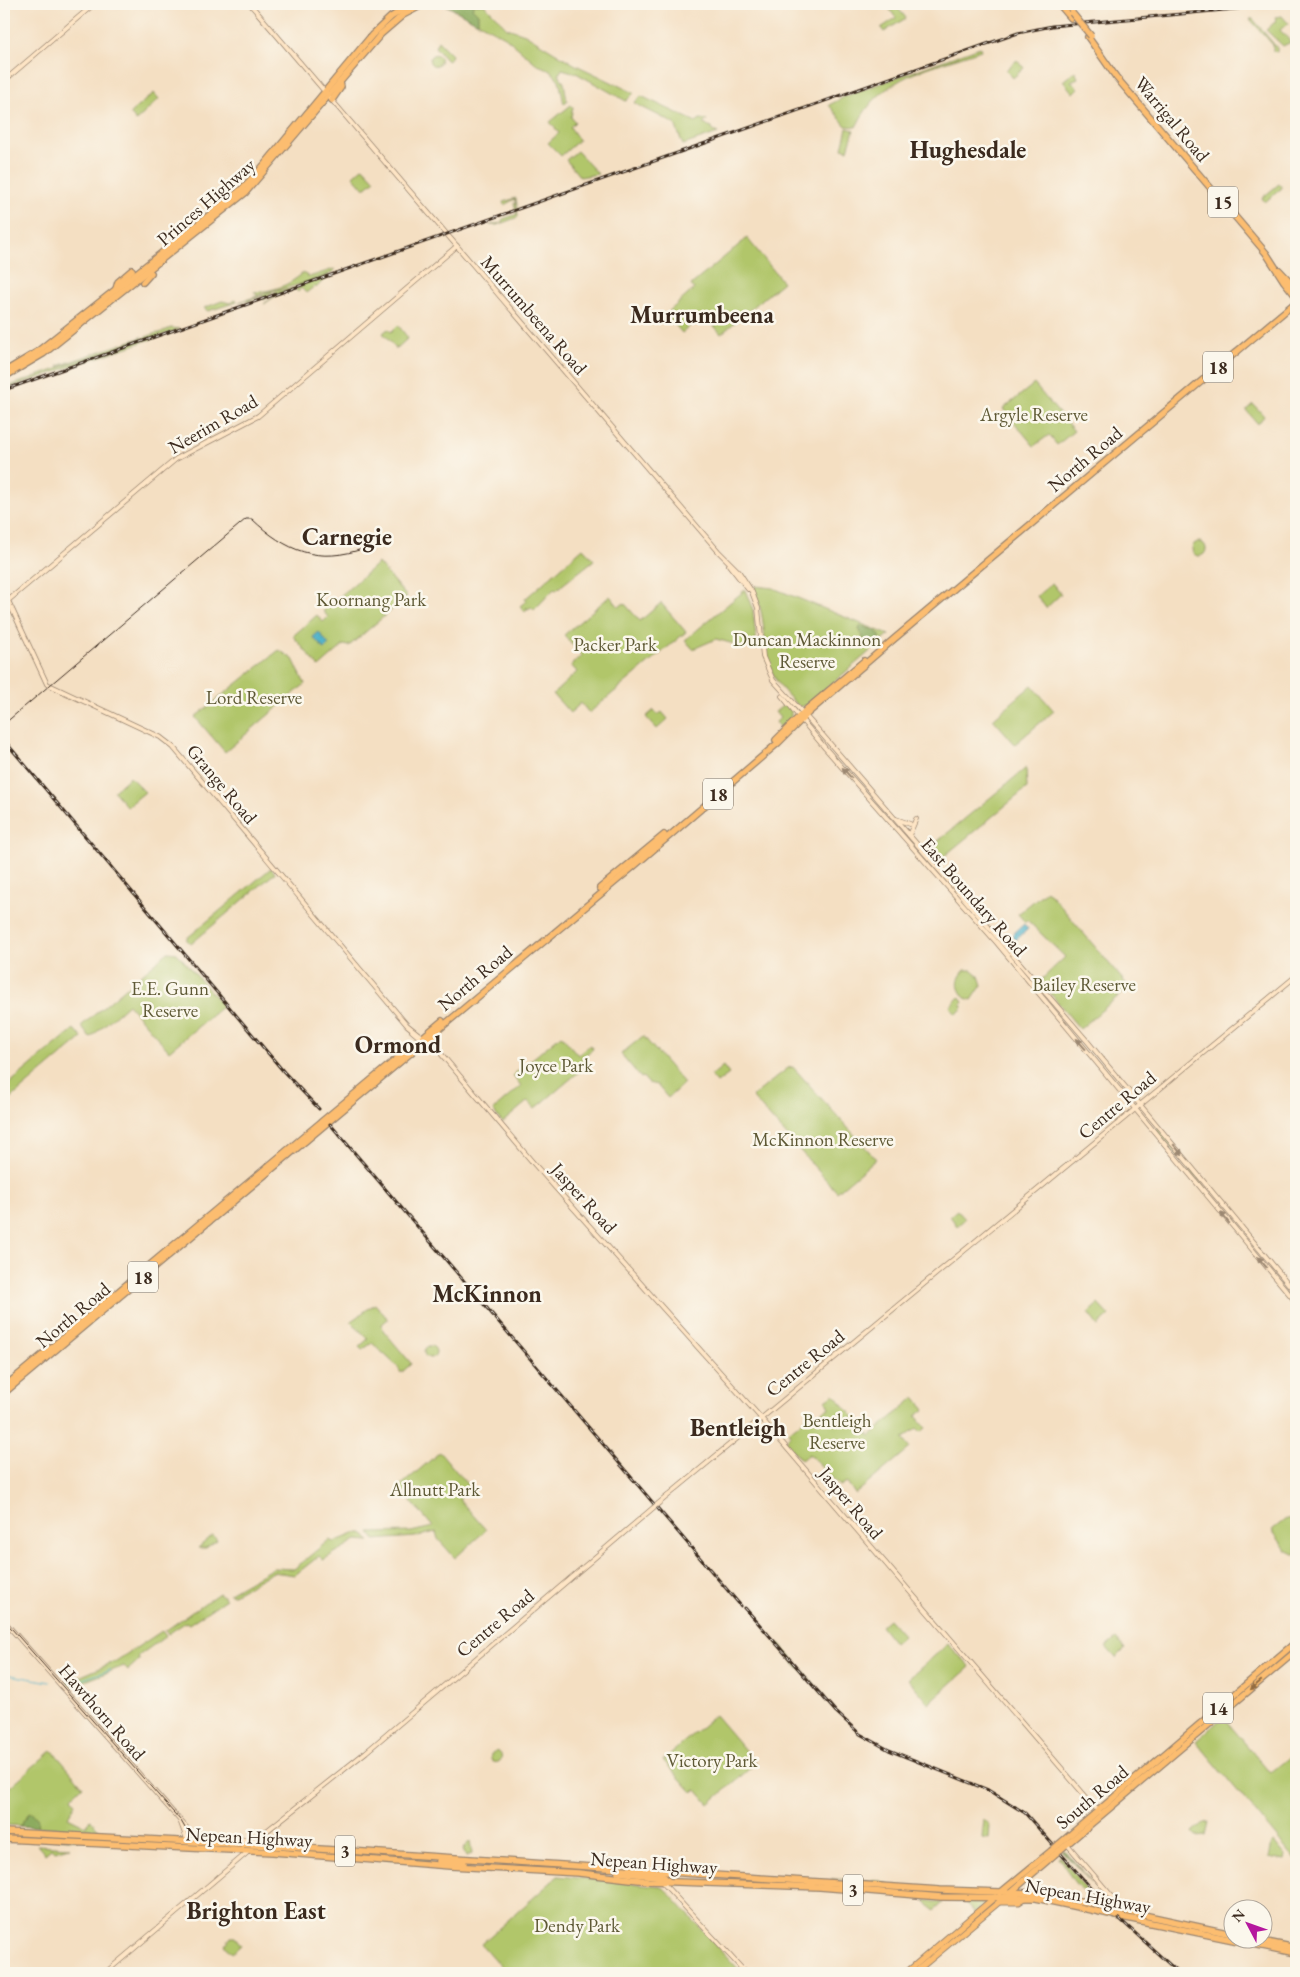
<svg xmlns="http://www.w3.org/2000/svg" width="1300" height="1977" font-family="'EB Garamond',serif">
<rect width="100%" height="100%" fill="#fbf7ec"/>
<filter id="ink" filterUnits="userSpaceOnUse"><feTurbulence type="fractalNoise" baseFrequency=".02" numOctaves="2"/><feDisplacementMap in="SourceGraphic" scale="10" xChannelSelector="R" yChannelSelector="G"/><feConvolveMatrix kernelMatrix="1 2 1 2 8 2 1 2 1" color-interpolation-filters="sRGB"/></filter>
<filter id="wash" filterUnits="userSpaceOnUse"><feTurbulence type="fractalNoise" baseFrequency=".0096" numOctaves="4" result="noise"/><feDisplacementMap in="SourceGraphic" scale="20" xChannelSelector="R" yChannelSelector="G"/><feGaussianBlur stdDeviation="1.12" result="paint"/><feColorMatrix in="noise" values="0 0 0 0 0 0 0 0 0 0 0 0 0 0 0 0 0 1.4 0 .05"/><feComposite in="paint" operator="in"/></filter>
<g filter="url(#wash)">
<rect width="100%" height="100%" fill="#f4dfc2"/>
<!-- green -->
<g fill="#b1c66a" stroke="#767844">
<polygon points="444,4 484,4 507,28 525,34 574,64 634,93 626,101 576,73 562,69 559,74 564,83 567,101 564,104 559,80 550,70 538,65 505,37"/>
<polygon points="896,6 906,18 884,32 881,28 896,18 890,10"/>
<polygon points="1282,16 1288,23 1280,30 1291,42 1283,46 1266,30 1276,21 1275,17"/>
<polygon points="1250,19 1253,19 1277,48 1277,52 1273,51 1273,45"/>
<polygon points="438,41 452,55 449,61 446,60 435,47"/>
<path d="M 980,47 L 981,50 C 933,67 880,75 856,127 L 846,126 L 829,105 L 846,96 Z"/>
<circle cx="435" cy="60" r="5.5"/>
<polygon points="1017,60 1024,68 1013,78 1006,70"/>
<polygon points="1075,71 1078,78 1071,81 1078,88 1073,93 1063,81"/>
<polygon points="154,93 159,99 136,121 130,113"/>
<polygon points="641,96 696,122 700,119 707,120 703,124 712,127 713,131 718,133 683,145 675,124 634,103"/>
<polygon points="571,105 573,107 571,117 575,122 570,127 579,140 561,156 548,143 559,133 550,122"/>
<polygon points="847,128 854,130 848,150 842,148"/>
<polygon points="577,151 598,174 580,177 566,160"/>
<polygon points="363,167 375,180 364,189 353,176"/>
<polygon points="1279,184 1282,188 1265,202 1262,198"/>
<polygon points="516,198 518,216 518,217 497,225 490,225 501,223 503,219 517,214 514,203 517,204 515,199 504,205 503,202"/>
<polygon points="747,238 783,282 721,334 704,314 682,333 666,314 694,289 691,285"/>
<path d="M 334,269 L 335,270 L 330,274 L 294,286 L 263,293 L 248,300 C 257,300 264,292 273,292 L 264,300 L 263,296 L 247,302 L 246,300 L 239,302 L 258,296 L 254,292 C 274,291 288,286 303,273 L 309,277 Z"/>
<path d="M 329,275 L 316,288 L 315,286 L 306,293 L 301,288 L 298,292 L 295,289 L 277,295 L 264,304 L 274,296 L 275,292 C 283,289 294,290 300,287 L 299,285 Z"/>
<polygon points="236,300 237,302 208,311 204,308 222,301 230,303"/>
<polygon points="398,325 408,338 396,349 383,333 388,329 391,332"/>
<polygon points="171,328 180,329 6,389 4,392 4,388 157,333 160,334 159,333"/>
<polygon points="142,337 115,349 59,367 58,366"/>
<polygon points="1034,384 1074,431 1057,445 1049,435 1034,446 1003,409"/>
<polygon points="1253,404 1264,416 1258,424 1246,410"/>
<circle cx="1199" cy="549" r="7"/>
<polygon points="583,548 594,560 556,590 554,589 534,610 531,607 528,609 526,607 527,610 525,612 520,606 526,601 525,599"/>
<polygon points="378,563 407,597 349,646 344,645 319,667 293,636 317,615 323,622 328,617 323,611"/>
<polygon points="1052,583 1061,594 1046,608 1037,596"/>
<path d="M 755,586 L 773,588 L 889,635 L 807,705 L 800,707 C 750,664 775,638 754,590 Z"/>
<polygon points="745,590 753,610 757,648 752,649 716,639 693,649 685,640"/>
<polygon points="610,596 619,607 624,603 640,621 661,603 686,632 589,713 581,703 570,713 553,694 577,672 571,665 582,656 564,635"/>
<polygon points="279,650 293,659 305,684 225,752 195,717"/>
<polygon points="1032,685 1054,711 1015,744 993,719"/>
<polygon points="785,704 791,710 791,720 781,729 776,722 780,718 775,712"/>
<polygon points="654,710 658,715 662,712 668,719 657,729 646,717"/>
<polygon points="1026,768 1027,788 937,862 927,850"/>
<polygon points="130,777 145,792 127,807 114,791"/>
<polygon points="905,833 966,903 966,904 908,839"/>
<polygon points="271,868 275,873 191,944 186,939"/>
<polygon points="1047,890 1129,987 1080,1029 1040,981 1065,957 1027,920 1025,922 1018,914"/>
<polygon points="168,952 177,953 223,1006 169,1051 128,1004 90,1038 81,1026"/>
<path d="M 965,970 L 972,970 L 979,976 L 982,985 L 972,1000 L 965,998 C 956,987 956,980 965,970 Z"/>
<polygon points="959,997 963,1002 961,1005 963,1008 956,1014 950,1007"/>
<polygon points="74,1029 82,1038 4,1104 4,1088"/>
<polygon points="561,1035 578,1055 590,1045 593,1049 581,1058 587,1065 535,1109 528,1101 502,1123 493,1110 521,1086 513,1075"/>
<polygon points="643,1036 684,1083 668,1098 657,1085 648,1083 643,1077 641,1078 621,1054"/>
<polygon points="723,1066 729,1074 717,1083 711,1076"/>
<polygon points="793,1067 876,1159 837,1192 752,1097 788,1068"/>
<polygon points="1158,1127 1203,1184 1205,1188 1157,1132"/>
<polygon points="957,1210 965,1219 957,1226 950,1216"/>
<polygon points="375,1304 388,1319 382,1324 383,1330 410,1362 411,1364 401,1373 397,1366 372,1343 362,1350 359,1347 368,1339 351,1321"/>
<polygon points="1098,1304 1109,1316 1098,1326 1088,1313"/>
<circle cx="430" cy="1352" r="6"/>
<polygon points="834,1394 870,1436 915,1397 925,1409 916,1416 926,1428 921,1432 917,1428 903,1439 910,1448 855,1494 847,1482 840,1486 809,1454 801,1460 784,1441 791,1435 789,1432 808,1416 814,1422 819,1413 829,1408 826,1400"/>
<polygon points="440,1452 471,1489 459,1499 486,1530 455,1558 438,1539 436,1532 415,1537 375,1540 370,1533 411,1532 433,1527 399,1487"/>
<polygon points="1296,1518 1296,1555 1286,1550 1272,1530 1286,1519"/>
<polygon points="356,1533 363,1533 370,1541 356,1540 323,1560 319,1556 295,1575 273,1572 232,1595 229,1593 273,1568 294,1569 329,1540 334,1542"/>
<polygon points="213,1535 217,1540 206,1548 198,1548"/>
<polygon points="219,1593 226,1599 189,1624 186,1622 168,1634 165,1631"/>
<polygon points="889,1619 903,1635 894,1643 881,1626"/>
<polygon points="162,1631 166,1636 141,1654 138,1657 140,1659 128,1670 124,1666 67,1688 63,1684 116,1661"/>
<polygon points="1116,1639 1125,1649 1116,1658 1106,1647"/>
<polygon points="776,1643 779,1643 825,1696"/>
<polygon points="948,1644 970,1667 929,1703 908,1679"/>
<polygon points="715,1715 756,1763 709,1804 697,1790 692,1792 663,1760"/>
<polygon points="1223,1717 1270,1773 1296,1752 1296,1861 1196,1741"/>
<polygon points="52,1750 83,1786 72,1797 76,1803 68,1817 86,1826 90,1819 99,1830 4,1825 4,1792"/>
<circle cx="496" cy="1757" r="5.5"/>
<polygon points="984,1819 990,1825 989,1839 982,1838"/>
<polygon points="1209,1822 1206,1835 1196,1836 1193,1832 1204,1823"/>
<polygon points="37,1837 149,1842 160,1844"/>
<polygon points="470,1841 472,1854 466,1856 463,1849"/>
<polygon points="1274,1842 1286,1856 1285,1860 1269,1857 1272,1843"/>
<polygon points="37,1845 70,1847 55,1851 52,1848 45,1854"/>
<polygon points="276,1849 432,1859 429,1862"/>
<path d="M 1060,1856 L 1089,1893 L 1088,1893 C 1073,1887 1068,1869 1058,1857 Z"/>
<polygon points="558,1876 662,1886 740,1971 734,1973 506,1973 481,1944"/>
<polygon points="831,1879 881,1881 888,1884"/>
<polygon points="925,1900 943,1903 934,1911"/>
<polygon points="963,1901 985,1901 986,1902 974,1913"/>
<polygon points="231,1937 235,1937 241,1945 232,1953 225,1945"/>
</g>
<!-- forest -->
<g fill="#8cab5e" stroke="#646a3e">
<polygon points="444,4 474,4 472,8 478,14 478,23"/>
<polygon points="861,626 876,631 881,637 873,644 866,644 859,629"/>
<polygon points="30,1812 38,1819 37,1827 19,1826"/>
<polygon points="1064,1850 1092,1883 1062,1851"/>
</g>
<!-- water -->
<g fill="#4ab0c9" stroke="#426d74">
<polygon points="319,632 329,645 324,649 313,637"/>
<polygon points="1024,924 1028,929 1016,940 1012,935"/>
</g>
<g fill="none" stroke-linecap="round" stroke-linejoin="round">
<!-- stream -->
<g stroke="#4ab0c9" stroke-width="1">
<polyline points="4,1674 50,1682"/>
<polyline points="66,1685 110,1670"/>
</g>
</g>
</g>
<g filter="url(#ink)">
<g fill="none" stroke-linecap="round" stroke-linejoin="round">
<!-- secondary casing -->
<g stroke="#988470" stroke-width="5.5">
<g id="secondary">
<polyline points="250,4 326,93"/>
<polyline points="4,81 94,4"/>
<polyline points="330,98 719,552 739,572 752,592 758,608 763,657 773,680 819,731 1088,1042 1296,1293"/>
<polyline points="729,565 748,589"/>
<polyline points="4,592 47,684 160,737 173,747 407,1025 437,1049 535,1165 761,1418 1099,1812"/>
<polyline points="4,604 176,459 258,416 457,246"/>
<polyline points="782,696 825,748 997,943 1296,1302"/>
<polyline points="896,819 910,824"/>
<polyline points="909,835 916,819"/>
<polyline points="412,1031 431,1047"/>
<polyline points="659,1503 1296,976"/>
<polyline points="4,1621 200,1843"/>
<polyline points="181,1823 188,1842"/>
<polyline points="226,1844 231,1839 255,1840"/>
<polyline points="1067,1844 1120,1906 1121,1912"/>
<polyline points="249,1845 366,1752 653,1508"/>
<polyline points="254,1845 265,1835"/>
<polyline points="661,1881 746,1973"/>
<polyline points="105,1973 248,1852"/>
</g>
</g>
<!-- primary casing -->
<g stroke="#988470" stroke-width="7">
<g id="primary">
<polyline points="1000,1902 1019,1902 1025,1898"/>
<polyline points="906,1973 995,1897"/>
<polyline points="914,1973 1005,1897"/>
</g>
</g>
<!-- highway casing -->
<g stroke="#988470" stroke-width="8">
<g id="highway">
<polyline points="1059,4 1071,18"/>
<polyline points="1088,37 1116,77 1266,253 1284,281 1296,296"/>
<polyline points="332,100 341,87 340,82"/>
<polyline points="1279,270 1296,288"/>
<polyline points="143,282 151,273"/>
<polyline points="116,289 118,282 132,270"/>
<polyline points="4,372 37,352 241,190 260,170 372,35 391,17 412,4"/>
<polyline points="4,377 43,354 246,192 381,34 403,15 424,4"/>
<polyline points="776,740 808,708 864,661"/>
<polyline points="600,888 664,835"/>
<polyline points="434,1046 435,1034"/>
<polyline points="4,1387 442,1021"/>
<polyline points="4,1393 633,867 778,743 808,713 894,639 1296,302"/>
<polyline points="4,1832 274,1846 940,1890 1032,1893 1097,1904"/>
<polyline points="4,1839 273,1852 450,1866 579,1873 648,1881 820,1887 941,1897 1036,1898 1105,1913"/>
<polyline points="1058,1845 1296,1642"/>
<polyline points="1060,1850 1296,1651"/>
<polyline points="439,1861 464,1863"/>
<polyline points="618,1872 664,1877 668,1881"/>
<polyline points="1000,1893 1051,1851"/>
<polyline points="1010,1893 1054,1855"/>
<polyline points="1111,1908 1232,1934"/>
<polyline points="1117,1916 1296,1953"/>
<polyline points="1257,1940 1296,1948"/>
</g>
</g>
<!-- secondary -->
<use href="#secondary" stroke="#fee5c5" stroke-width="4"/>
<!-- primary -->
<use href="#primary" stroke="#fcbd6f" stroke-width="5"/>
<!-- highway -->
<use href="#highway" stroke="#fcbd6f" stroke-width="5.5"/>
<!-- tram -->
<g stroke="#3b2a1e" stroke-width="1">
<path d="M 4,724 L 246,519 L 252,519 C 286,551 318,565 365,548"/>
<polyline points="4,1620 181,1821 191,1838"/>
</g>
<!-- rail casing -->
<g stroke="#3b2a1e" stroke-width="3">
<g id="rail">
<polyline points="4,390 1018,33 1052,26 1288,4"/>
<polyline points="4,740 284,1072 319,1109"/>
<polyline points="330,1124 741,1606"/>
<polyline points="745,1608 836,1712 860,1734 889,1750 988,1790 1025,1813 1112,1912 1179,1973"/>
</g>
</g>
<!-- rail -->
<use href="#rail" stroke="#fbf7ec" stroke-width="1" stroke-dasharray="4" stroke-linecap="butt"/>
<!-- secondary-bridge casing -->
<g stroke="#988470" stroke-width="5.5" stroke-linecap="butt">
<polyline id="secondary-bridge" points="653,1508 659,1503"/>
</g>
<!-- highway-bridge casing -->
<g stroke="#988470" stroke-width="8" stroke-linecap="butt">
<g id="highway-bridge">
<polyline points="1072,13 1091,36"/>
<polyline points="1051,1851 1058,1845"/>
<polyline points="1054,1855 1060,1850"/>
<polyline points="1097,1904 1111,1908"/>
<polyline points="1105,1913 1117,1916"/>
</g>
</g>
<!-- secondary-bridge -->
<use href="#secondary-bridge" stroke="#fee5c5" stroke-width="4"/>
<!-- highway-bridge -->
<use href="#highway-bridge" stroke="#fcbd6f" stroke-width="5.5"/>
</g>
<!-- one-way arrows -->
<defs><path id="oneway-solid" d="M-6-.8H1V-3.2L6.5 0L1 3.2V.8H-6Z" transform="scale(1.25)"/></defs>
<g fill="#9c8872">
<use href="#oneway-solid" transform="translate(847 773) rotate(-131)"/>
<use href="#oneway-solid" transform="translate(1081 1044) rotate(-131)"/>
<use href="#oneway-solid" transform="translate(1178 1150) rotate(51)"/>
<use href="#oneway-solid" transform="translate(1225 1218) rotate(-129)"/>
<use href="#oneway-solid" transform="translate(1262 1262) rotate(-130)"/>
</g>
<use fill="#926c42" href="#oneway-solid" transform="translate(1256 1685) rotate(140)"/>
</g>
<g text-anchor="middle" dominant-baseline="central" stroke-width="5" stroke-linejoin="round" paint-order="stroke">
<!-- shield labels -->
<g fill="#fbf7ec" stroke="#75685c" stroke-width="1">
<rect x="1208" y="186.5" width="30" height="31" rx="4"/>
<rect x="1203" y="351.5" width="30" height="31" rx="4"/>
<rect x="703" y="778.5" width="30" height="31" rx="4"/>
<rect x="128" y="1261.5" width="30" height="31" rx="4"/>
<rect x="1203" y="1692.5" width="30" height="31" rx="4"/>
<rect x="335" y="1835.5" width="20" height="31" rx="4"/>
<rect x="843" y="1874.5" width="20" height="31" rx="4"/>
</g>
<g font-size="18" font-weight="bold" fill="#3b2a1e">
<text x="1223" y="202">15</text>
<text x="1218" y="367">18</text>
<text x="718" y="794">18</text>
<text x="143" y="1277">18</text>
<text x="1218" y="1708">14</text>
<text x="345" y="1851">3</text>
<text x="853" y="1890">3</text>
</g>
<!-- street labels -->
<g font-size="19" fill="#3b2a1e" stroke="#fbf7ec">
<text transform="translate(1172 119) rotate(50)">Warrigal Road</text>
<text transform="translate(206 202) rotate(-41)">Princes Highway</text>
<text transform="translate(534 315) rotate(49)">Murrumbeena Road</text>
<text transform="translate(213 424) rotate(-30)">Neerim Road</text>
<text transform="translate(1085 459) rotate(-40)">North Road</text>
<text transform="translate(222 784) rotate(50)">Grange Road</text>
<text transform="translate(974 897) rotate(49)">East Boundary Road</text>
<text transform="translate(475 978) rotate(-40)">North Road</text>
<text transform="translate(1117 1105) rotate(-40)">Centre Road</text>
<text transform="translate(584 1198) rotate(48)">Jasper Road</text>
<text transform="translate(73 1315) rotate(-40)">North Road</text>
<text transform="translate(805 1363) rotate(-39)">Centre Road</text>
<text transform="translate(851 1503) rotate(50)">Jasper Road</text>
<text transform="translate(495 1623) rotate(-40)">Centre Road</text>
<text transform="translate(102 1712) rotate(49)">Hawthorn Road</text>
<text transform="translate(1092 1797) rotate(-40)">South Road</text>
<text transform="translate(249 1837) rotate(3)">Nepean Highway</text>
<text transform="translate(654 1863) rotate(4)">Nepean Highway</text>
<text transform="translate(1088 1896) rotate(10)">Nepean Highway</text>
</g>
<!-- park labels -->
<g font-size="19" fill="#5e5935" stroke="#fbf7ec">
<text x="1034" y="414">Argyle Reserve</text>
<text x="371" y="599">Koornang Park</text>
<text x="807" y="639">Duncan Mackinnon<tspan x="807" dy="22">Reserve</tspan></text>
<text x="615" y="644">Packer Park</text>
<text x="254" y="697">Lord Reserve</text>
<text x="1084" y="984">Bailey Reserve</text>
<text x="170" y="988">E.E. Gunn<tspan x="170" dy="22">Reserve</tspan></text>
<text x="556" y="1065">Joyce Park</text>
<text x="823" y="1139">McKinnon Reserve</text>
<text x="837" y="1420">Bentleigh<tspan x="837" dy="22">Reserve</tspan></text>
<text x="435" y="1489">Allnutt Park</text>
<text x="712" y="1760">Victory Park</text>
<text x="577" y="1925">Dendy Park</text>
</g>
<!-- district labels -->
<g font-size="24" font-weight="bold" fill="#3b2a1e" stroke="#fbf7ec">
<text x="968" y="149">Hughesdale</text>
<text x="702" y="314">Murrumbeena</text>
<text x="347" y="536">Carnegie</text>
<text x="398" y="1044">Ormond</text>
<text x="487" y="1293">McKinnon</text>
<text x="738" y="1427">Bentleigh</text>
<text x="256" y="1910">Brighton East</text>
</g>
</g>
<!-- margin -->
<rect width="1300" height="1977" fill="none" stroke="#fbf7ec" stroke-width="20"/>
<!-- north arrow -->
<g transform="translate(1248 1924) rotate(311)"><circle r="24" fill="#fbf7ec" stroke="#aea59a"/>
<path d="M0-4L9 19L0 12L-9 19Z" fill="#b5179e"/>
<text y="-8" font-size="14" font-weight="bold" text-anchor="middle" fill="#3b2a1e">N</text>
</g>
</svg>
